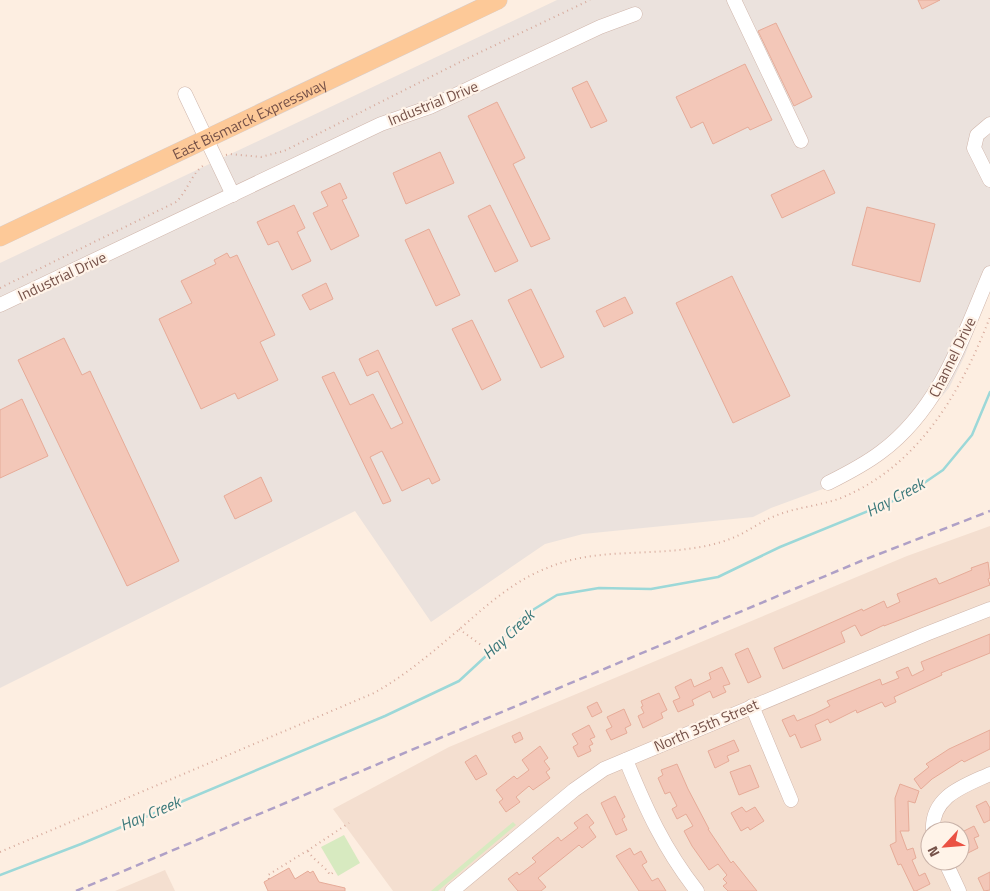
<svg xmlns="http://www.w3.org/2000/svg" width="990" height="891" font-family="'Titillium Web',sans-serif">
<rect width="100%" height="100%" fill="#fdeee1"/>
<!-- residential -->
<g fill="#f4dfd0" fill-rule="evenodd">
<path d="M 990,526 L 990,891 L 393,891 L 333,809 L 449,747 L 907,556 ZM 930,831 L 960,831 L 960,861 L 930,861 Z"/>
<polygon points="165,870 175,891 115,891"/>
</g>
<!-- industrial -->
<polygon fill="#ebe2dd" points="557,0 990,0 990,288 965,355 949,388 911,433 889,454 839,483 771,508 753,517 583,534 545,544 431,622 355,511 0,688 0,263"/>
<!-- green -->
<g fill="#d7eac0">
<polygon points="513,822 516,825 438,891 431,891"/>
<polygon points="344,835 360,863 338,876 321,847"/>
</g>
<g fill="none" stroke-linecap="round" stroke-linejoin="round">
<!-- stream -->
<polyline stroke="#9cd8d8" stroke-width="2.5" points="0,875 81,844 385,716 459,681 486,656 523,616 557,595 599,588 651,589 718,577 780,547 905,496 943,470 972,435 990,392"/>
</g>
<!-- building -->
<g fill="#f3c7b8" stroke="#e6ab98">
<polygon points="918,0 940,0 922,9"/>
<polygon points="776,23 812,97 794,106 758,31"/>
<polygon points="745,64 772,120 750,130 748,127 713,144 703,122 691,128 676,97"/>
<polygon points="587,81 607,121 591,128 572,88"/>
<polygon points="497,102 525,158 513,164 550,239 531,247 468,116"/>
<polygon points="440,152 454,183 406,204 393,173"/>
<polygon points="824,170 835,193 782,218 771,195"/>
<polygon points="340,183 347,198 342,200 359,236 331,250 313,213 328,206 321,192"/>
<polygon points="294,205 305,228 297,232 311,261 292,270 278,241 268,245 257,222"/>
<polygon points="490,205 518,261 495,272 468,216"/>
<polygon points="867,207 935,224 920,282 852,265"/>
<polygon points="429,229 460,295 436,306 405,240"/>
<polygon points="227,253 230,258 237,255 275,335 260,342 278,380 238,399 235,393 201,409 159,319 192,303 181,281 216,264 214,260"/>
<polygon points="732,276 790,396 733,423 676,303"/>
<polygon points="326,283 333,299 310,310 302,295"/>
<polygon points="531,289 564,357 541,368 508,300"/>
<polygon points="625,297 633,313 604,327 596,311"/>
<polygon points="472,320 501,380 482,390 452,329"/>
<polygon points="64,338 82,375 90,371 179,561 127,586 18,360"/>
<polygon points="378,350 440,480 432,484 429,478 402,491 382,451 370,457 391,501 383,504 322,377 334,372 350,405 373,394 391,429 403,423 378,371 367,376 359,359"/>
<polygon points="22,399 48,456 0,478 0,410"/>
<polygon points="261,477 272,501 235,519 224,496"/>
<polygon points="988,562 990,578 988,579 990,585 884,626 884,625 861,636 855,625 841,632 845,642 783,669 774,648 862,609 863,611 884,601 887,608 900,602 897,594 936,578 939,584 972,570 971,568"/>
<polygon points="990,634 990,653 941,673 942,675 894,697 896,702 885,707 882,702 857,713 856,710 830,723 828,719 815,725 821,740 801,748 795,734 790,737 782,720 794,715 797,721 814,714 830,706 827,701 880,679 882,685 899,678 896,672 908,667 912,676 924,670 921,662"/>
<polygon points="748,648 761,677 748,683 735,654"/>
<polygon points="722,667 730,684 723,686 726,692 713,698 710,691 692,700 694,705 678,712 673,701 680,698 675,687 691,679 694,687 711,679 709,673"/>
<polygon points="659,693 667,710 661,713 663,718 643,728 638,716 644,713 641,707 643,706 641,701"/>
<polygon points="597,702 602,712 592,717 587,707"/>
<polygon points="624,709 631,725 625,728 627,733 611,740 606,730 612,727 607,717"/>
<polygon points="589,725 595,737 590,739 593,744 589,746 591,751 578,757 573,747 578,744 572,734"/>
<polygon points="990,730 990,749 964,762 962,760 932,779 921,789 914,779 929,767 926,764 949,749"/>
<polygon points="520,732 523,739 515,743 512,736"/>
<polygon points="734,740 739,751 727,756 729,761 715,768 708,751"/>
<polygon points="540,746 548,758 544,761 550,769 546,772 550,778 533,790 529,786 516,797 520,802 506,812 499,802 503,799 496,790 514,776 517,779 529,770 522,760"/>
<polygon points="476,755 487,774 476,780 465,762"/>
<polygon points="677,764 688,789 709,829 708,829 731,863 733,861 757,891 728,891 723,886 727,883 723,879 727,875 718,864 709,870 692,846 684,831 693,826 686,814 677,819 672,809 677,806 670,792 665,794 658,778 663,775 661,770"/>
<polygon points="750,765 759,787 739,795 730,772"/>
<polygon points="900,784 919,791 915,803 908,801 909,831 900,831 907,850 913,848 916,858 912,860 919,876 925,873 930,884 916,891 914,891 901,864 898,865 890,845 896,842 895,798"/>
<polygon points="615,796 625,817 622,819 627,830 616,835 601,803"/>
<polygon points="986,801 990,808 990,820 984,823 976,806"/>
<polygon points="742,807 746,812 755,807 764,821 750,830 748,827 741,831 731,813"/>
<polygon points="587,814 594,823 589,827 596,837 582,848 579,845 538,878 546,887 541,891 518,891 508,879 517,872 519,875 536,862 532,858 558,837 561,841 578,828 574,823"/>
<polygon points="974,826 979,836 974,838 978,848 966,854 960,842 960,833"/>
<polygon points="630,848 634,855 641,851 647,862 642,865 652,881 658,878 666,891 639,891 616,856"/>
<polygon points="289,868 295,879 308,871 310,873 313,871 319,882 345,888 345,891 268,891 264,882"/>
<polygon points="990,872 990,890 984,891 978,878"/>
</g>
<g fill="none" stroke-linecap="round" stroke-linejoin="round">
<!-- minor casing -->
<g stroke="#d0b6ab" stroke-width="15">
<g id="minor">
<polyline points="734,0 801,141"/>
<polyline points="185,94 233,195"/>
<polyline points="990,124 977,135 974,148 990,180"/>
<polyline points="0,305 381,124 430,107 600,27 635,14"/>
<path d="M 828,483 C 846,474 864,465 881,452 C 940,408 962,339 990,273"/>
<polyline points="752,706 791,800"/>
<path d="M 626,760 C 646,809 664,849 697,891"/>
<path d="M 933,831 C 931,796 964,786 990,774"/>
<polyline points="945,861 959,891"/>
<polyline points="452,891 574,790 604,769 926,634 990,609"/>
</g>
</g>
<!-- major casing -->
<g stroke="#d8cecc" stroke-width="19">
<g id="major">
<path id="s1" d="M 0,237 L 498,0"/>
</g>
</g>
<!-- path -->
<g stroke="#d7aa9c" stroke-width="2" stroke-dasharray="1 4" stroke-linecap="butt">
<polyline points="226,155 230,154 261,157 284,151 466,59 590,0"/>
<path d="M 0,288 L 176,202 C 188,191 192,171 206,164"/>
<polyline points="459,629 481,645"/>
<path d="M 308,851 C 314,861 324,865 330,875 L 335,871"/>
<path d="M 0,852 L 374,693 C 406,675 434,651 462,627 C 488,604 514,581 547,568 C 594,548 644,556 694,548 C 709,546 724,542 737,536 C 750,530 762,521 775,516 C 796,507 820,506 841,498 C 919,466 961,392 990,317"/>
<polyline points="269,879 268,875 313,847 349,823"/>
</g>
<!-- minor -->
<use href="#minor" stroke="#fff" stroke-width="14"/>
<!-- major -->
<use href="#major" stroke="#fdc998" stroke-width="18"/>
<!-- rail -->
<polyline stroke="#afa0c6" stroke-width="2.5" stroke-dasharray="8 5" stroke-linecap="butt" points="76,891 861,561 990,511"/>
</g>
<g text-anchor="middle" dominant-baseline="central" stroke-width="4.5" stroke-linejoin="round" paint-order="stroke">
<!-- street labels -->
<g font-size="15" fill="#755148" stroke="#fff3e8">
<text transform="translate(433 103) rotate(-22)">Industrial Drive</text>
<text stroke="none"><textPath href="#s1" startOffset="276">East Bismarck Expressway</textPath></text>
<text transform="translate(62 276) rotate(-25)">Industrial Drive</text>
<text transform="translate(952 357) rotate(-64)">Channel Drive</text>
<text transform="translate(706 725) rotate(-23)">North 35th Street</text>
</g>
<!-- water labels -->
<g font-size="16" font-style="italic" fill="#3b797b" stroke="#fff3e8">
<text transform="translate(895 497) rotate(-28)">Hay Creek</text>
<text transform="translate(508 634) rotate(-43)">Hay Creek</text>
<text transform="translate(150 813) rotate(-23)">Hay Creek</text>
</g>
</g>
<!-- north arrow -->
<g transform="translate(945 846) rotate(244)"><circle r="24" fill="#fff3e8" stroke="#c8b2a8"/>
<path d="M0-4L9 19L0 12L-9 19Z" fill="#ea5143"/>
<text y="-8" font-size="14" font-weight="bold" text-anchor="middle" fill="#755148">N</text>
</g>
</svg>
